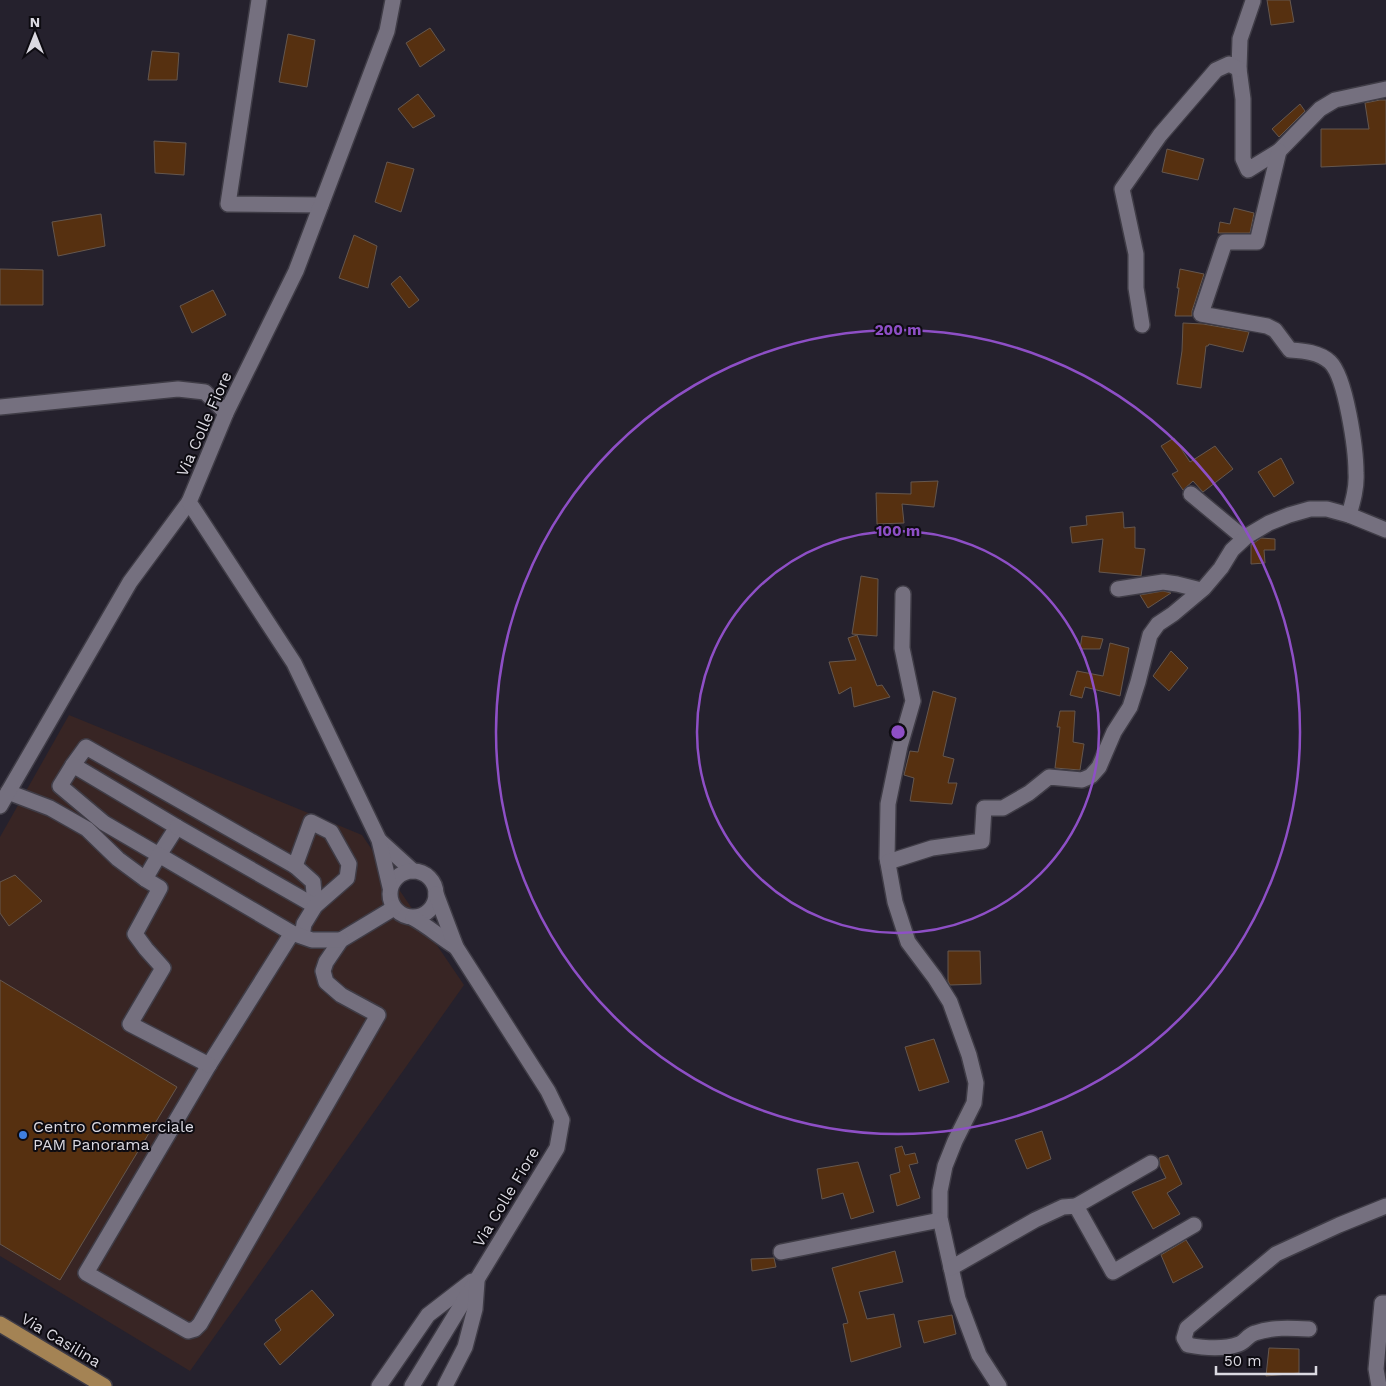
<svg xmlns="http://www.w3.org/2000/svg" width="1386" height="1386" font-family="'Work Sans',sans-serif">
<rect width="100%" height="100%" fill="#25212d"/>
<!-- commercial -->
<polygon fill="#382524" points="69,715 362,835 464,985 190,1371 0,1256 0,837"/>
<!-- building -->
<g fill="#563010" stroke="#65574e">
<polygon points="1267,0 1290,0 1294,22 1271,25"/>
<polygon points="430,28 445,50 420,67 406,43"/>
<polygon points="288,34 315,40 307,87 279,82"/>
<polygon points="152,51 179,53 177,80 148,80"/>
<polygon points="418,94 435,116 413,128 398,109"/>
<polygon points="1380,100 1386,100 1386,164 1321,167 1321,129 1369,129 1365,103"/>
<polygon points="1300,104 1305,111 1279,137 1272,129"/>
<polygon points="154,141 186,143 184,175 155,173"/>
<polygon points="1167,149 1204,159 1198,180 1162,172"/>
<polygon points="387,162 414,169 401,212 375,202"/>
<polygon points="1234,208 1254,213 1250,233 1218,233 1220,222 1230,224"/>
<polygon points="101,214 105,246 58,256 52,222"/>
<polygon points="354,235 377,246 368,288 339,278"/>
<polygon points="0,269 43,270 43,305 0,305"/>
<polygon points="1180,269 1204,274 1192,311 1192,316 1175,316 1179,288 1177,288"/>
<polygon points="400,276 419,300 409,308 391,284"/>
<polygon points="213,290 226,315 192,333 180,306"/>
<polygon points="1183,323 1203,324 1249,332 1243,352 1209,344 1208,346 1206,346 1201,388 1177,384 1182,351"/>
<polygon points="1174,438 1190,462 1215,446 1233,469 1203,492 1193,481 1183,490 1172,474 1178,471 1161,446"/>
<polygon points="1281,458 1294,483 1274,497 1258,472"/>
<polygon points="938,481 934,507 902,504 904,523 877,524 876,493 911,494 911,482"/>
<polygon points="1123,512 1124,528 1135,527 1135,548 1145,549 1141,576 1099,572 1103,539 1072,543 1070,527 1087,525 1086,516"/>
<polygon points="1261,538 1275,539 1275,550 1264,550 1265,563 1251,564 1251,545"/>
<polygon points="861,576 878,579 877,636 852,634"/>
<polygon points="1163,591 1171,593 1148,608 1140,595"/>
<polygon points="857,635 877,686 882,685 890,697 854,707 851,687 839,694 829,662 856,660 848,638"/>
<polygon points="1082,636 1103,639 1100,649 1080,649"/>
<polygon points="1110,643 1129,648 1120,696 1085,687 1082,698 1070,695 1077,671 1103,676"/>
<polygon points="1171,651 1188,668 1169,691 1153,676"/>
<polygon points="933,691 956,698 943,756 954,759 948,783 957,783 952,804 910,801 914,778 904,775 910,751 918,752"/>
<polygon points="1060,711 1075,711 1073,742 1084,744 1080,770 1055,768 1060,727 1057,727"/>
<polygon points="15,875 42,901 9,926 0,913 0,882"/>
<polygon points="948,951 980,951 981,984 950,985 948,981"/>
<polygon points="0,980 177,1087 60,1280 0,1244"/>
<polygon points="934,1039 949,1082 919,1091 905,1047"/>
<polygon points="1042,1131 1051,1159 1027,1169 1015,1140"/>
<polygon points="902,1146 905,1155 915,1153 918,1163 909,1165 920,1198 897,1206 890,1175 900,1172 895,1148"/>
<polygon points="1168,1155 1182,1184 1167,1193 1180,1214 1153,1229 1132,1192 1166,1178 1160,1166 1159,1158"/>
<polygon points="858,1162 874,1212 851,1219 843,1193 822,1199 817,1169"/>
<polygon points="1186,1240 1203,1267 1173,1283 1161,1255"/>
<polygon points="895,1251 903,1282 859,1292 867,1319 894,1314 901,1347 851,1362 843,1324 848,1323 832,1268"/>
<polygon points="774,1258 776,1267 752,1271 751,1259"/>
<polygon points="312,1290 334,1315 280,1365 264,1344 281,1330 275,1320"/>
<polygon points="952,1315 956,1334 924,1343 918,1321"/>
<polygon points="1269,1348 1299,1349 1299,1373 1266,1376"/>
</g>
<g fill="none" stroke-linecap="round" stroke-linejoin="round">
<!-- minor casing -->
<g stroke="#3f3c46" stroke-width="18">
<g id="minor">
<polyline points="259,0 228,204 321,205"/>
<polyline points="1253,1 1240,39 1239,69 1243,99 1243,159 1248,170 1279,151 1320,109 1335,100 1386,89"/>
<path d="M 1279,151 L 1257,242 L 1225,242 L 1201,314 L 1267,326 L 1275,330 L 1290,350 C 1304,351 1319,352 1330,362 C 1346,377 1356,450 1356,473 C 1357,487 1353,501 1349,515"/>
<polyline points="1142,325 1136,288 1136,254 1122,189 1160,135 1216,70 1229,64 1239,69"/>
<polyline points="0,407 178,389 205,392 226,413"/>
<polyline points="1191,494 1244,538"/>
<polyline points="1118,589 1163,582 1177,584 1201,590"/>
<polyline points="903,594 902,648 913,701 900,746 888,804 887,858 895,902 908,942 935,978 950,1002 969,1055 976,1083 974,1103 955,1141 945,1166 940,1191 940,1218 958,1299 979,1355 999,1386"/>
<polyline points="73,765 86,747 295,866 313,882 315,906"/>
<polygon points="73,765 177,827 159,855 104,823 60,786"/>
<polyline points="8,792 50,808 87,829 118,859 145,879"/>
<polyline points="0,806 130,582 189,502"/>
<polyline points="177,827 315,906"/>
<polyline points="380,841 413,871"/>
<polyline points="888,862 932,848 982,841 984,808 1003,808 1029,793 1049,777 1082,780 1091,776 1099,767 1114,732 1130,707 1138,682 1150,635 1158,624 1173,614 1204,588 1221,568 1232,550 1247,536 1269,523 1289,515 1310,509 1327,509 1349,515 1386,530"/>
<polyline points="295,866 311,822 331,832 349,864 347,878 315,906 304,924 302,936"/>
<circle cx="413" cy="894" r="23"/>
<polyline points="390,887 379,840 294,663 189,502 226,413 296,271 387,31 393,0"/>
<path d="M 413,918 C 428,926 441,938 456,947"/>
<polyline points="292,933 209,1065 86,1273 188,1331 195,1329 200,1324 378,1015 341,995 326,982 323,971 326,962 341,940 394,908"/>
<polyline points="209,1065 130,1024 163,968 146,949 135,934 160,888 145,879 159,855 292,933 312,940 341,940"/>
<polyline points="1076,1206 1151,1163"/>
<polyline points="781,1252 940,1220"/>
<polyline points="951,1268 1035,1220 1063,1207 1076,1206 1113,1272 1194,1225"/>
<path d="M 1309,1329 C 1291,1328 1272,1327 1255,1333 C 1248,1335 1245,1342 1239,1344 C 1223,1350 1204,1348 1188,1345 L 1184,1338 L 1187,1328 L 1276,1254 L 1339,1225 L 1386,1206"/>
<polyline points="379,1386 428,1315 472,1281"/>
<polyline points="412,1386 557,1148 562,1120 548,1091 456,947 436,894"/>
<polyline points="445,1386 465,1347 475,1309 477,1282"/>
<polyline points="1379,1386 1376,1369 1382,1303 1386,1303"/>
</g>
</g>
<!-- major casing -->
<g stroke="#3f3c46" stroke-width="18">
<polyline id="major" points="0,1324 104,1386"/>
</g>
<!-- minor -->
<use href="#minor" stroke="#75707f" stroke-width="15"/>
<!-- major -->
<use href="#major" stroke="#a48354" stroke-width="15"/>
</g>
<!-- distance rings -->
<g fill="none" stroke="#8e4fc6" stroke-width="2.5">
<circle cx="898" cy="732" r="201"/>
<circle cx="898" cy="732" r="402"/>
</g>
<!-- markers -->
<circle fill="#3f7fe0" stroke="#0d0b11" stroke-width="2" cx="23" cy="1135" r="5"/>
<g text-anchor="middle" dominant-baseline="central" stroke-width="4" stroke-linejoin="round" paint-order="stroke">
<!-- street labels -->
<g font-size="16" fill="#dbd9e1" stroke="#0d0b11">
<text transform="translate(204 424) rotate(-66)">Via Colle Fiore</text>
<text transform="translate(506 1197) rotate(-59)">Via Colle Fiore</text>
<text transform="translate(61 1340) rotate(31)">Via Casilina</text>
</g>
<!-- poi labels -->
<g font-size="16" fill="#dbd9e1" stroke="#0d0b11" text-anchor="start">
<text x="33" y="1126">Centro Commerciale<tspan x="33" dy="18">PAM Panorama</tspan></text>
</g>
</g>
<circle cx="898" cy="732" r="8" fill="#8e4fc6" stroke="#0d0b11" stroke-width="2.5"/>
<g font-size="15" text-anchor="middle" font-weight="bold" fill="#8e4fc6" stroke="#0d0b11" stroke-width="4" stroke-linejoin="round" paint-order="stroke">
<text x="898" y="335">200 m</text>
<text x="898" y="536">100 m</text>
</g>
<!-- north arrow -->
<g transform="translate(35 35)" stroke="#0d0b11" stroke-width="4" paint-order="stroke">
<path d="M0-4L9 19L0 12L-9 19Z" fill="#dbd9e1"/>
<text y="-8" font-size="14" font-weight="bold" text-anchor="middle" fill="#dbd9e1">N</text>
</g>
<!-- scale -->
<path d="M1216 1366v8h100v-8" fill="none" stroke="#dbd9e1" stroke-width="2.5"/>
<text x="1224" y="1366" font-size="15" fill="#dbd9e1" stroke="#0d0b11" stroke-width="4" paint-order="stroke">50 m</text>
</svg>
